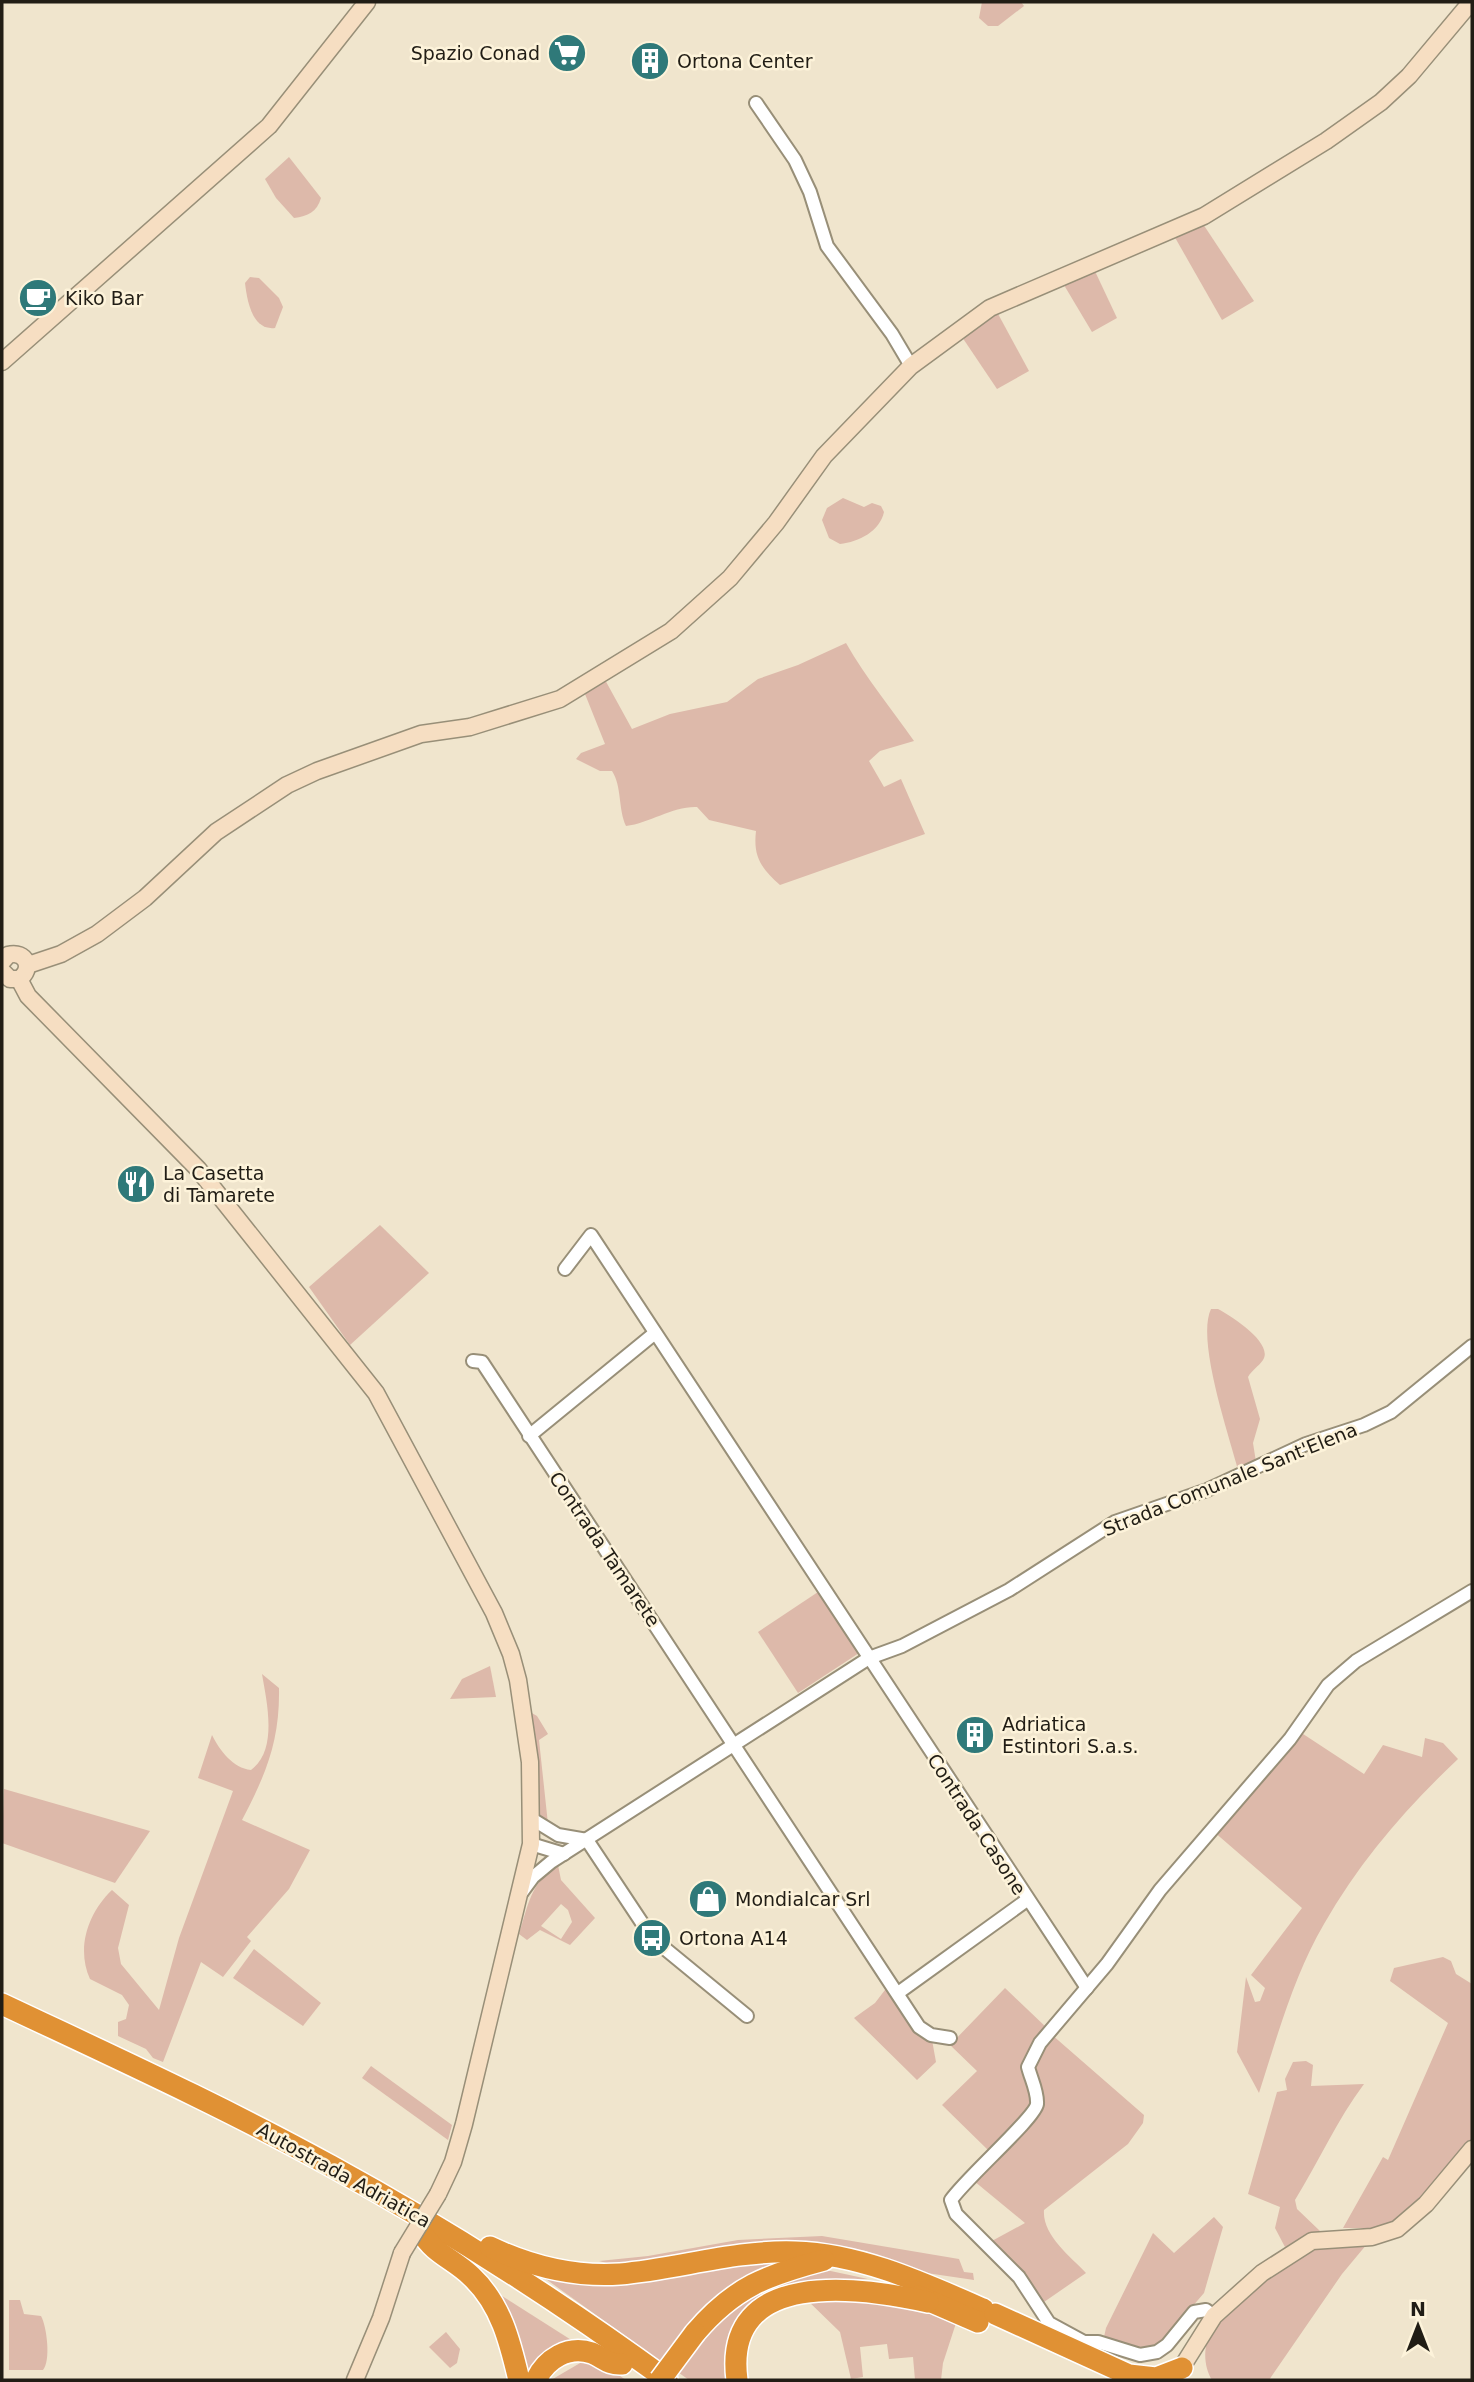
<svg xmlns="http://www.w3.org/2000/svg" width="1474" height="2382" font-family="'DejaVu Sans',sans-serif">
<rect width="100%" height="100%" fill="#f0e5cd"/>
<!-- green -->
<g fill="#ddb9aa" fill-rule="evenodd">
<polygon points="982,2 1021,2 1024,6 998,26 988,26 979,18"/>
<path d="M 289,157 L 321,198 C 317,212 308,216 294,218 L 276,198 L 265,179 Z"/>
<polygon points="1203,224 1254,301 1222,320 1173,234"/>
<polygon points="1093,267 1117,318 1092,332 1061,280"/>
<path d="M 250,277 L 259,278 L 279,298 L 283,307 L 275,328 C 252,331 247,300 245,283 Z"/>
<polygon points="997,312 1029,371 997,389 960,334"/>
<path d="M 843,498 L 864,507 L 872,503 L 881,506 L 884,512 C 880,531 859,542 840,544 L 829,538 L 822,520 L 827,508 Z"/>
<path d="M 846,643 C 866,678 891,708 914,741 L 880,751 L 869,761 L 884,787 L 901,779 L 925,834 L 780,885 C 761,868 753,857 756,831 L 709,820 L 697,807 C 673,806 650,823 626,826 C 618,809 622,786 612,771 L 600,771 L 576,759 L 581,753 L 605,744 L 583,689 L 604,678 L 632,729 L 670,714 L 727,702 L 758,679 L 798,665 Z"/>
<polygon points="380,1225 429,1273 350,1345 309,1287"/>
<path d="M 1211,1309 L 1218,1309 C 1231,1316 1274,1343 1263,1360 C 1258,1367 1252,1370 1248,1377 L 1260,1419 L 1253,1443 L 1256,1462 L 1238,1470 C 1229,1435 1196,1340 1211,1309 Z"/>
<polygon points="818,1592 859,1653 798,1693 758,1632"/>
<polygon points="490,1666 496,1697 450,1699 462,1679"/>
<path d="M 262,1674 L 279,1688 C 280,1741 266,1774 242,1820 L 310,1850 L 289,1889 L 247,1937 L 251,1941 L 223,1977 L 201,1962 L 163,2062 L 153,2058 L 146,2049 L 118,2036 L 118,2022 L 126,2019 L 129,2005 L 122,1995 L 90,1979 C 76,1948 88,1913 112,1890 L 129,1905 L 118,1948 L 121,1964 L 159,2010 L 179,1938 L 233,1791 L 198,1778 L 212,1735 C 220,1751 233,1768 251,1770 C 278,1750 267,1703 262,1674 Z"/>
<polygon points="530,1712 537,1716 548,1734 539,1740 548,1824 537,1813"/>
<path d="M 1297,1730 L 1364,1774 L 1383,1745 L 1422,1757 L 1425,1738 L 1443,1743 L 1458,1759 C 1405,1809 1360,1861 1324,1924 C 1294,1975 1277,2037 1259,2093 L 1237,2052 L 1246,1977 L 1255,2002 L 1260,2001 L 1265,1988 L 1251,1975 L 1302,1908 L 1213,1831 Z"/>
<polygon points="4,1789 150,1831 115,1883 2,1843"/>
<path d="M 558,1865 L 561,1880 L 595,1918 L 570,1945 L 540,1930 L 527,1940 L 519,1934 C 528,1906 531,1881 558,1865 ZM 561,1904 L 568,1910 L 572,1922 L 561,1939 L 541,1926 Z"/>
<polygon points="254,1949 321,2003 303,2026 233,1978"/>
<polygon points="1443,1957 1451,1961 1456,1974 1472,1984 1472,2141 1446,2175 1397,2223 1372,2228 1343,2228 1383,2157 1388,2160 1448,2023 1390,1981 1394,1968"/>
<polygon points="888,1986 932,2040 936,2062 917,2080 854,2018 875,2003"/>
<polygon points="1005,1988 1048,2029 1034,2046 1035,2106 989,2151 942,2105 977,2071 950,2045"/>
<path d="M 1051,2034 L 1144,2115 L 1143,2123 L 1128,2144 L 1044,2210 C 1042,2235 1070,2256 1086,2273 L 1044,2302 L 1025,2273 L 990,2242 L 1025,2223 L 974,2181 L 1041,2113 L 1033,2063 Z"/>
<path d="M 1306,2061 L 1313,2065 L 1311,2086 L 1364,2084 C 1337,2120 1319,2161 1295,2200 L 1297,2209 L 1320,2231 L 1285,2247 L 1275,2228 L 1280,2207 L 1248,2194 L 1277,2092 L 1287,2090 L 1285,2079 L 1293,2062 Z"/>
<polygon points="371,2066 452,2125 448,2140 362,2078"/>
<polygon points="1214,2217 1223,2227 1204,2293 1160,2344 1145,2349 1108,2340 1104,2337 1106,2328 1153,2233 1174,2253"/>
<polygon points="822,2236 959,2259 964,2272 973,2273 974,2280 913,2271 866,2251 820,2244 614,2265 599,2261 648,2256 738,2240"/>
<path d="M 1367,2244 L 1342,2274 L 1269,2380 L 1212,2380 C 1205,2369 1203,2352 1208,2339 C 1220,2307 1287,2259 1319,2247 C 1332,2242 1353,2245 1367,2244 Z"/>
<polygon points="792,2256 663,2363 543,2277 544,2275"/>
<polygon points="826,2270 868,2279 829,2283 773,2296 729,2380 689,2380 675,2370 693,2343 751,2290"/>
<polygon points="827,2295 930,2311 957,2320 943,2363 941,2380 915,2380 913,2357 889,2359 887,2344 860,2347 863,2377 851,2379 840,2332 805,2298"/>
<polygon points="502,2296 576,2343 529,2380 500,2299"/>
<path d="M 9,2300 L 20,2300 L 24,2314 L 41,2316 C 47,2327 51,2361 43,2370 L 9,2370 Z"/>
<polygon points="446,2332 460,2349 457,2363 450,2368 429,2347"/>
<polygon points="587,2359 599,2362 626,2380 551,2380"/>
</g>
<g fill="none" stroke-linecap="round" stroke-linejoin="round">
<!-- minor casing -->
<g stroke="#988f78" stroke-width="16">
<g id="minor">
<polyline points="756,103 795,160 810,192 827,246 892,334 911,366"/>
<polyline points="565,1269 591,1235 1087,1988"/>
<polyline points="473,1361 482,1362 919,2027 931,2035 950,2038"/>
<polyline points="529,1436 655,1333"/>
<polyline points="532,1819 558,1835 587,1840 652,1938 747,2016"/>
<polyline points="531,1844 564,1854"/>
<polyline points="522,1892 533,1877 551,1862 869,1658 902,1646 1009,1590 1115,1522 1207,1490 1306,1444 1364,1425 1391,1412 1472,1346"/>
<polyline points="898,1993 1027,1900"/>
<path d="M 1214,2316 L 1206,2310 L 1194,2312 L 1167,2345 L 1157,2352 L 1140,2355 L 1098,2342 L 1084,2342 L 1049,2323 L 1019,2277 L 956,2214 L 951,2200 C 966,2178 1035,2118 1037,2104 C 1038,2092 1031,2079 1028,2067 L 1040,2043 L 1107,1964 L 1160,1890 L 1290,1739 L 1328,1685 L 1356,1661 L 1472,1591"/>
</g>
</g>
<!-- secondary casing -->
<g stroke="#988f78" stroke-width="19">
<g id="secondary">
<polyline points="2,362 269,126 367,2"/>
<path d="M 2,962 L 8,955 C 26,950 34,969 19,979 L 10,979 L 2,971"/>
<polyline points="28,965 61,954 97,934 145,898 216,832 287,785 317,771 421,734 470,727 560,699 671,631 730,578 776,523 824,456 911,366 990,308 1204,216 1326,141 1381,102 1409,76 1471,2"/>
<polyline points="19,979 28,996 198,1169 376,1393 494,1613 511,1654 518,1680 530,1762 531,1844 464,2124 453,2162 438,2194"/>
<polyline points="1177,2375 1214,2316 1262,2273 1312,2241 1372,2237 1397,2229 1426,2204 1472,2149"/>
<polyline points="355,2380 381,2318 402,2253"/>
</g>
</g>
<!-- motorway casing -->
<g stroke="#fff" stroke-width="24">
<g id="motorway">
<path d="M 2,2004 C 112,2056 224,2107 331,2166 C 448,2230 560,2302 667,2380"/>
<path d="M 422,2233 C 433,2253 455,2260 471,2276 C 501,2304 510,2342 519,2380"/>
<path d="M 490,2247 C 530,2266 575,2277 620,2274 C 678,2269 735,2250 795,2252 C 861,2254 923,2283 983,2309"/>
<polyline points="918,2296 978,2322"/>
<polyline points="995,2314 1129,2375 1156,2378 1182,2368"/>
<path d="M 695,2333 C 734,2287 767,2275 824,2260"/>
<path d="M 536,2380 C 546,2359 568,2345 592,2353 C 604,2358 608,2365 622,2364"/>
<path d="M 737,2380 C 722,2267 860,2287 928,2302"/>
</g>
</g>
<!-- minor -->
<use href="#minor" stroke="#fff" stroke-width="12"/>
<!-- secondary -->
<use href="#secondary" stroke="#f6dec2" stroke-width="16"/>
<!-- motorway -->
<use href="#motorway" stroke="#e09134" stroke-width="21"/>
<!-- secondary-bridge casing -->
<g stroke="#988f78" stroke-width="19" stroke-linecap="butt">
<polyline id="secondary-bridge" points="402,2253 438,2194"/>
</g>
<!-- motorway-bridge casing -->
<g stroke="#fff" stroke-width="24" stroke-linecap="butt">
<polyline id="motorway-bridge" points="660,2380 695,2333"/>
</g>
<!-- secondary-bridge -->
<use href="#secondary-bridge" stroke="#f6dec2" stroke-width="16"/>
<!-- motorway-bridge -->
<use href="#motorway-bridge" stroke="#e09134" stroke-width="21"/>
</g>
<!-- icons -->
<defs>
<g id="supermarket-disc" transform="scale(2.0125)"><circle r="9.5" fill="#2f7979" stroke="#fdf3da"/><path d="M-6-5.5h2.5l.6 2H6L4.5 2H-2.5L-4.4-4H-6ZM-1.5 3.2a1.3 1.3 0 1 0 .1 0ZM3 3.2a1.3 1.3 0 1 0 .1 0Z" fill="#fff"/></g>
<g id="building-disc" transform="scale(2.0125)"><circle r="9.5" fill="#2f7979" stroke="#fdf3da"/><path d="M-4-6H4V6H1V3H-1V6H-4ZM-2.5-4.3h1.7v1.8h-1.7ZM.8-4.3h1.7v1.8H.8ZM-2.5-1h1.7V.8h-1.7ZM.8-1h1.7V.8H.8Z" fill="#fff"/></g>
<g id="cafe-disc" transform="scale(2.0125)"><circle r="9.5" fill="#2f7979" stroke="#fdf3da"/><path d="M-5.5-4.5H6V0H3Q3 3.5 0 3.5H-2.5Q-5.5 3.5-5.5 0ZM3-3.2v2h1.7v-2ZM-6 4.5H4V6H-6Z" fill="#fff"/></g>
<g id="restaurant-disc" transform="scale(2.0125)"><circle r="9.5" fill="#2f7979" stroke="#fdf3da"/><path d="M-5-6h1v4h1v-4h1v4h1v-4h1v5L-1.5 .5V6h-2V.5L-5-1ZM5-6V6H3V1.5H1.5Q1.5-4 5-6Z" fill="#fff"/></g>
<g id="shop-disc" transform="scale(2.0125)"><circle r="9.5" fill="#2f7979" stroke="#fdf3da"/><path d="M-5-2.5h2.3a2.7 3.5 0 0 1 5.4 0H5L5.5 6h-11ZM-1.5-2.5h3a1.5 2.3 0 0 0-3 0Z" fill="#fff"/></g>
<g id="bus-disc" transform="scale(2.0125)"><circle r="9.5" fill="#2f7979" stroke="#fdf3da"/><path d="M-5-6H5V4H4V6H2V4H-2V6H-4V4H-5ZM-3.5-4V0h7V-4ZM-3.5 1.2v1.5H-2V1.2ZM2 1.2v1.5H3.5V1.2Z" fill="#fff"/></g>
</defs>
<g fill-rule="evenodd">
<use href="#supermarket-disc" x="567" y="53"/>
<use href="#building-disc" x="650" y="61"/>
<use href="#cafe-disc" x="38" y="298"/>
<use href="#restaurant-disc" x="136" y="1184"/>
<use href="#building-disc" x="975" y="1735"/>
<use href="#shop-disc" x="708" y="1899"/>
<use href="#bus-disc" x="652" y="1938"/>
</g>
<g text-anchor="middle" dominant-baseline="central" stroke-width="5" stroke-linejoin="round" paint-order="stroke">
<!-- poi labels -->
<g font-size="19" fill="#211d15" stroke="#fdf3da" text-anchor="start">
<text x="540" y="53" text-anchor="end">Spazio Conad</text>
<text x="677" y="61">Ortona Center</text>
<text x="65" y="298">Kiko Bar</text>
<text x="163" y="1173">La Casetta<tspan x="163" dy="22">di Tamarete</tspan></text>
<text x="1002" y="1724">Adriatica<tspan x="1002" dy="22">Estintori S.a.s.</tspan></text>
<text x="735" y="1899">Mondialcar Srl</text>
<text x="679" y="1938">Ortona A14</text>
</g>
<!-- street labels -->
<g font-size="19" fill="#211d15" stroke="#fdf3da">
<text transform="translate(1230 1479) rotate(-22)">Strada Comunale Sant'Elena</text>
<text transform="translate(605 1549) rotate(56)">Contrada Tamarete</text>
<text transform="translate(977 1824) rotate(57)">Contrada Casone</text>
<text transform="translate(344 2175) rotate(29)">Autostrada Adriatica</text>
</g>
</g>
<!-- border -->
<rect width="1474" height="2382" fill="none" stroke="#211d15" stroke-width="7"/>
<!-- north arrow -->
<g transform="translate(1418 2326)" stroke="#fdf3da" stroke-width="5" paint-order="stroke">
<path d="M0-5L12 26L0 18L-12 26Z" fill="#211d15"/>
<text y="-10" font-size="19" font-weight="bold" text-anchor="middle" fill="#211d15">N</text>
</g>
</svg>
